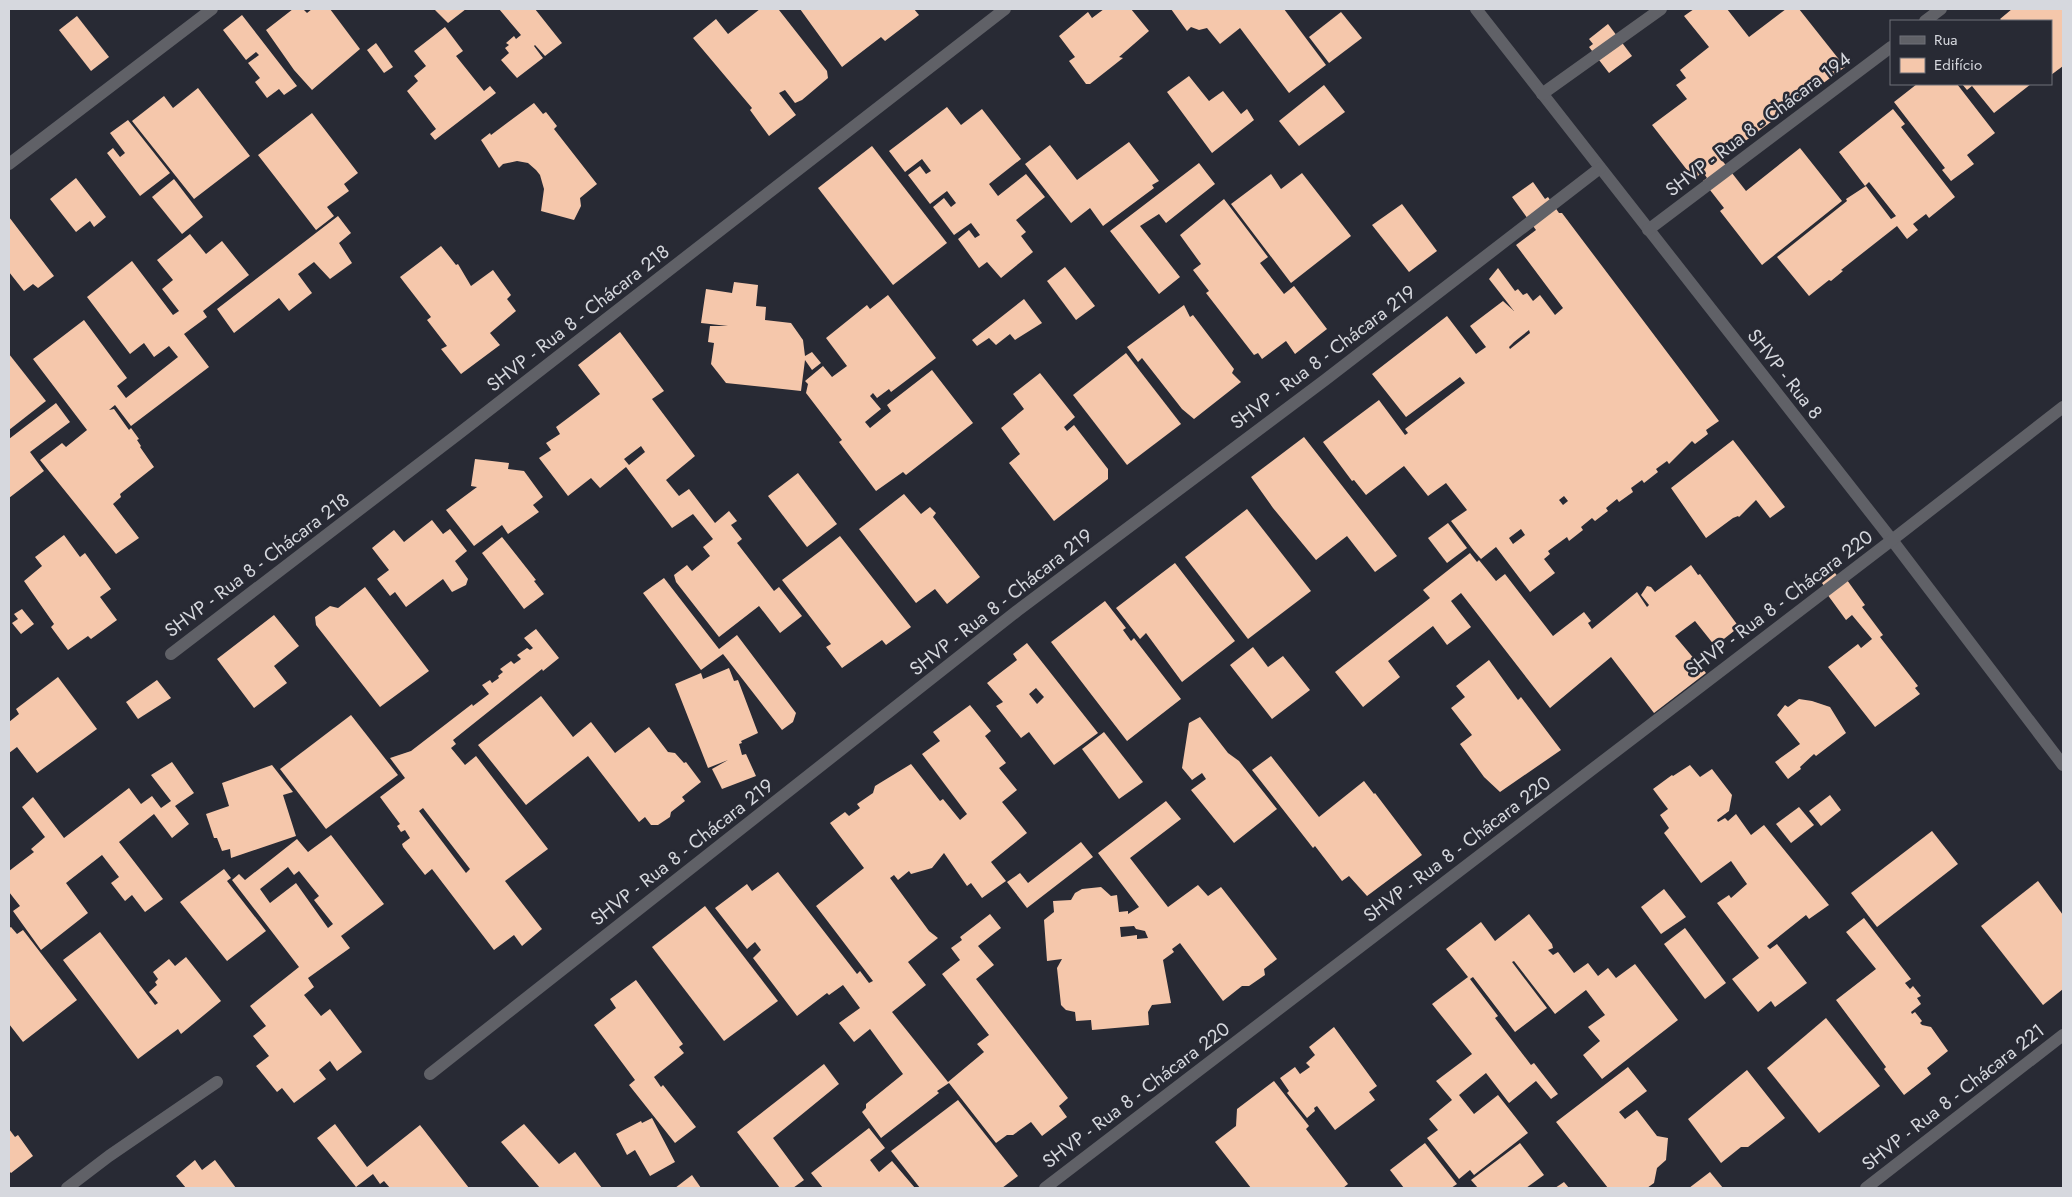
<svg xmlns="http://www.w3.org/2000/svg" width="2072" height="1197" font-family="Jost,sans-serif">
<rect width="100%" height="100%" fill="#282a34"/>
<!-- building -->
<g fill="#f5c7ab" fill-rule="evenodd">
<polygon points="293,9 303,9 307,13 312,9 330,9 360,49 312,90 294,70 266,30"/>
<polygon points="434,9 466,9 448,23"/>
<polygon points="499,9 535,9 562,43 545,56 535,45 534,46 543,58 517,78 501,60 509,53 505,48 509,45 506,43 514,36 516,39 521,35"/>
<polygon points="760,9 779,10 827,71 828,78 802,100 795,103 785,90 779,93 796,115 769,136 750,110 752,108 693,38 716,19 728,34"/>
<polygon points="800,9 914,9 919,15 885,41 881,37 842,67"/>
<polygon points="1104,9 1131,9 1149,31 1119,57 1123,58 1090,84 1086,84 1069,61 1075,57 1059,36 1088,12 1092,18"/>
<polygon points="1171,9 1284,9 1326,65 1289,93 1240,28 1220,44 1207,28 1199,30 1191,27 1187,31"/>
<polygon points="1694,9 1727,9 1749,37 1786,9 1799,9 1845,67 1721,159 1746,191 1800,148 1842,201 1762,265 1720,211 1724,208 1703,181 1707,178 1703,172 1694,179 1652,125 1687,99 1676,85 1686,78 1680,70 1709,47 1684,16"/>
<polygon points="2012,9 2063,9 2063,66 2051,75 2051,21 2002,21 2000,19"/>
<polygon points="1341,12 1362,38 1329,63 1309,37"/>
<polygon points="242,15 297,86 284,95 279,89 267,98 255,82 260,78 248,63 259,55 256,52 246,60 223,30"/>
<polygon points="77,16 109,57 91,71 59,30"/>
<polygon points="1608,24 1632,56 1609,73 1589,47 1593,44 1589,39"/>
<polygon points="445,27 463,51 456,56 484,91 490,86 496,93 435,140 430,134 436,129 407,91 418,81 414,76 426,66 414,51"/>
<polygon points="376,43 393,67 384,73 367,50"/>
<polygon points="1189,76 1209,101 1223,91 1241,114 1247,109 1254,120 1212,153 1167,92"/>
<polygon points="1917,84 1957,84 1995,133 1967,155 1974,164 1951,181 1942,170 1945,168 1894,102"/>
<polygon points="1962,84 2031,84 1994,113 1972,86 1967,90"/>
<polygon points="1324,85 1345,112 1299,146 1279,121"/>
<polygon points="198,88 250,156 194,199 132,121 164,96 173,108"/>
<polygon points="534,103 543,114 546,112 557,126 554,129 597,184 580,198 581,206 574,220 541,211 544,189 540,175 536,170 528,163 517,161 503,164 499,168 481,140 490,133 491,135"/>
<polygon points="947,107 961,125 982,109 1021,159 989,184 998,196 1026,174 1045,197 1016,220 1026,232 1021,236 1033,252 1001,278 987,262 979,268 958,239 969,230 975,238 980,235 971,223 954,235 933,207 944,198 951,207 956,203 947,191 930,204 908,175 920,166 926,174 931,171 922,159 905,172 889,151"/>
<polygon points="1893,109 1905,124 1901,127 1955,197 1929,218 1926,214 1913,224 1918,230 1907,239 1897,226 1841,270 1843,271 1831,281 1829,280 1809,296 1777,257 1847,201 1846,199 1866,186 1891,219 1896,216 1869,182 1865,186 1839,152"/>
<polygon points="312,113 358,173 344,184 349,191 327,207 334,216 316,230 258,155"/>
<polygon points="128,120 170,173 140,196 107,153 113,148 120,157 125,153 110,133"/>
<polygon points="1129,142 1159,181 1152,185 1154,188 1103,226 1090,208 1071,223 1025,164 1050,145 1077,180"/>
<polygon points="872,146 947,243 893,285 818,188"/>
<polygon points="1199,163 1215,184 1166,223 1159,214 1140,226 1180,277 1159,294 1110,231"/>
<polygon points="1302,173 1351,236 1291,283 1231,204 1271,174 1281,189"/>
<polygon points="76,178 106,217 94,227 90,221 76,232 50,199"/>
<polygon points="174,179 203,217 182,234 152,197"/>
<path d="M 1533,182 L 1545,199 L 1548,197 L 1559,213 L 1562,213 L 1719,421 L 1706,430 L 1708,434 L 1695,444 L 1692,441 L 1669,464 L 1667,461 L 1656,469 L 1658,472 L 1644,483 L 1642,480 L 1631,488 L 1633,492 L 1619,502 L 1617,499 L 1606,508 L 1608,511 L 1595,521 L 1592,518 L 1581,527 L 1583,530 L 1569,541 L 1567,537 L 1548,551 L 1550,554 L 1544,559 L 1555,573 L 1530,592 L 1496,547 L 1481,559 L 1474,551 L 1451,521 L 1467,510 L 1446,483 L 1428,496 L 1404,466 L 1366,495 L 1354,480 L 1352,481 L 1323,442 L 1379,400 L 1405,435 L 1408,433 L 1405,429 L 1465,383 L 1460,377 L 1406,417 L 1372,374 L 1447,316 L 1476,354 L 1486,347 L 1470,326 L 1503,301 L 1514,311 L 1489,279 L 1498,268 L 1515,291 L 1518,289 L 1523,295 L 1527,293 L 1533,301 L 1540,295 L 1555,315 L 1563,308 L 1516,245 L 1536,230 L 1512,197 ZM 1529,330 L 1530,333 L 1510,349 L 1509,347 L 1514,342 ZM 1564,496 L 1568,501 L 1563,505 L 1559,500 ZM 1521,529 L 1525,535 L 1513,544 L 1509,538 Z"/>
<polygon points="1224,199 1268,257 1260,263 1284,294 1294,286 1327,329 1295,354 1286,341 1262,359 1258,353 1254,355 1206,293 1209,291 1193,270 1201,264 1180,235"/>
<polygon points="1402,204 1437,251 1409,272 1372,225"/>
<polygon points="338,216 351,233 339,243 352,263 330,279 314,262 298,274 312,293 289,311 279,298 234,333 217,309"/>
<polygon points="9,217 54,276 38,288 33,284 24,291 9,272"/>
<polygon points="190,234 206,254 222,241 249,275 203,311 207,317 184,334 209,367 131,426 115,405 109,410 114,409 129,430 131,428 139,439 137,440 141,446 140,447 154,467 120,494 121,497 113,504 139,538 116,554 40,460 62,443 66,447 87,430 33,359 84,320 127,378 117,386 126,398 178,357 169,346 154,357 144,343 130,354 87,297 132,261 173,315 179,311 162,289 173,280 157,260"/>
<polygon points="441,246 456,265 458,264 471,286 493,270 511,295 507,299 516,311 490,333 500,345 461,374 441,349 447,346 427,320 431,317 400,277"/>
<polygon points="1065,267 1095,306 1076,320 1047,281"/>
<polygon points="734,282 758,285 756,306 766,307 765,320 791,323 803,340 805,356 812,352 821,363 812,370 805,360 801,391 726,383 711,364 714,343 708,342 710,326 728,326 701,323 706,289 732,293"/>
<polygon points="888,295 936,358 891,392 889,389 877,398 873,393 870,396 881,409 865,422 870,428 891,411 887,405 932,370 973,423 906,475 903,472 876,491 839,442 842,440 806,393 808,384 805,381 823,366 832,377 847,366 826,338 867,305 870,309"/>
<polygon points="1024,299 1042,323 1015,340 1010,334 996,345 989,338 977,346 972,340"/>
<polygon points="1184,305 1190,317 1193,315 1234,369 1232,373 1241,382 1194,419 1182,409 1142,358 1138,362 1127,347"/>
<path d="M 620,332 L 664,391 L 652,399 L 695,456 L 666,480 L 679,496 L 689,489 L 715,523 L 729,511 L 737,521 L 731,525 L 742,539 L 737,543 L 774,591 L 779,587 L 802,616 L 780,633 L 759,606 L 719,637 L 676,582 L 674,575 L 687,565 L 692,571 L 710,556 L 703,547 L 713,539 L 693,514 L 672,528 L 626,467 L 600,488 L 591,478 L 568,496 L 539,458 L 551,450 L 546,443 L 560,434 L 556,427 L 600,394 L 578,365 ZM 641,446 L 645,452 L 629,465 L 624,459 Z"/>
<polygon points="1126,353 1181,424 1127,465 1073,395"/>
<polygon points="9,354 46,401 9,430"/>
<polygon points="1040,373 1075,417 1064,427 1067,431 1074,425 1108,469 1108,479 1054,521 1009,463 1020,454 1001,428 1024,409 1013,394"/>
<polygon points="56,403 70,422 30,452 44,471 9,498 9,439"/>
<polygon points="1304,437 1397,556 1375,572 1347,536 1316,560 1273,508 1251,477"/>
<polygon points="1733,440 1785,507 1770,518 1756,500 1739,517 1738,516 1733,518 1706,538 1671,488"/>
<polygon points="475,459 509,463 508,469 524,471 543,497 533,505 539,512 508,534 502,525 474,546 446,510 477,487 471,486"/>
<polygon points="798,473 837,524 807,547 768,496"/>
<polygon points="904,494 921,514 930,507 936,513 933,517 980,577 947,604 935,589 916,603 859,529"/>
<polygon points="1247,509 1311,591 1248,639 1185,557"/>
<polygon points="432,520 443,534 450,529 467,551 455,561 468,579 466,585 452,592 443,579 406,607 395,592 390,596 377,579 389,570 372,548 394,530 404,542"/>
<polygon points="1448,523 1467,548 1447,563 1428,538"/>
<polygon points="64,535 80,557 85,553 111,589 100,597 117,620 91,639 88,636 68,650 51,627 54,624 24,581 42,566 35,557"/>
<polygon points="840,536 911,627 886,645 882,640 842,668 826,647 831,644 782,580"/>
<polygon points="502,537 536,580 534,581 544,594 524,609 482,553"/>
<polygon points="1470,553 1477,562 1479,560 1496,581 1505,574 1553,636 1584,612 1591,621 1588,623 1592,629 1637,592 1647,607 1649,605 1641,595 1647,586 1651,587 1655,592 1691,565 1698,575 1700,574 1739,627 1715,646 1695,621 1675,636 1706,673 1654,713 1611,657 1550,708 1461,593 1451,601 1471,627 1447,645 1433,626 1388,661 1400,677 1363,707 1335,672 1430,598 1423,590"/>
<polygon points="1175,563 1235,641 1182,682 1146,633 1140,639 1116,608"/>
<polygon points="1835,573 1843,583 1847,580 1865,605 1862,607 1883,635 1880,637 1918,686 1915,688 1920,694 1875,727 1828,667 1858,644 1861,648 1872,639 1852,615 1846,620 1827,594 1829,593 1822,583"/>
<polygon points="664,578 719,649 737,635 796,713 793,722 782,730 723,654 701,670 643,593"/>
<polygon points="365,587 429,671 380,707 316,625 315,617 330,606 338,608"/>
<polygon points="1105,601 1126,628 1123,630 1131,641 1134,638 1181,699 1127,741 1051,642"/>
<polygon points="22,609 34,624 21,634 12,623 18,619 14,614"/>
<polygon points="274,615 299,646 274,666 287,683 254,708 217,659"/>
<path d="M 536,629 L 559,658 L 543,671 L 542,669 L 453,740 L 456,744 L 451,748 L 465,765 L 476,756 L 548,849 L 505,881 L 542,929 L 522,946 L 514,935 L 494,950 L 432,869 L 425,875 L 403,847 L 402,844 L 410,838 L 405,830 L 401,832 L 397,826 L 400,824 L 380,797 L 405,778 L 390,758 L 411,751 L 472,704 L 473,706 L 489,694 L 482,685 L 490,680 L 492,683 L 499,678 L 498,676 L 503,672 L 500,669 L 511,661 L 514,664 L 521,659 L 517,655 L 527,648 L 530,650 L 533,648 L 524,638 ZM 423,808 L 470,869 L 466,873 L 419,811 Z"/>
<path d="M 1027,643 L 1098,733 L 1054,765 L 1029,732 L 1021,738 L 996,706 L 1003,702 L 987,683 L 1017,660 L 1013,654 ZM 1036,688 L 1044,697 L 1037,704 L 1029,694 Z"/>
<polygon points="1253,647 1268,667 1283,656 1310,690 1272,719 1230,665"/>
<polygon points="1489,660 1518,700 1521,697 1561,750 1500,792 1484,777 1460,744 1472,735 1451,708 1465,697 1456,686"/>
<polygon points="729,668 734,681 738,680 758,733 741,741 742,743 739,744 742,755 746,754 756,776 722,789 712,769 728,760 708,768 675,684 701,673 703,679"/>
<polygon points="58,677 97,729 37,773 17,747 9,753 9,722 19,714 16,709"/>
<polygon points="157,680 171,698 138,719 126,702"/>
<polygon points="541,696 573,737 591,722 615,753 649,727 668,752 675,753 684,763 686,762 701,782 682,797 685,801 671,812 670,817 658,825 651,825 645,817 639,822 588,756 526,805 478,745"/>
<polygon points="1799,699 1812,701 1830,707 1846,733 1816,756 1814,754 1800,767 1801,769 1788,779 1775,762 1800,744 1777,715 1785,705 1788,707"/>
<polygon points="970,705 991,731 985,736 1006,763 999,768 1017,790 1002,802 1027,833 991,862 1006,881 982,898 971,883 967,886 944,853 932,868 911,874 909,871 898,880 894,875 890,878 929,931 938,938 908,962 926,985 892,1012 948,1082 984,1052 977,1044 989,1035 942,974 960,960 951,948 962,940 960,937 990,914 1001,928 978,946 994,965 976,979 1068,1098 1059,1106 1067,1117 1042,1136 1031,1122 1013,1135 1007,1135 996,1143 949,1083 937,1091 939,1093 881,1138 862,1112 866,1108 866,1104 903,1074 870,1029 854,1042 839,1023 860,1008 843,985 829,995 827,993 797,1016 753,958 761,950 755,942 747,949 715,908 747,884 752,891 778,872 857,974 860,971 869,983 873,981 816,906 864,868 830,823 845,812 849,816 860,808 857,804 873,793 875,786 911,764 940,801 943,799 960,820 967,814 922,754 940,741 933,732"/>
<polygon points="351,715 398,775 326,829 280,769"/>
<polygon points="1200,717 1228,753 1239,761 1277,809 1234,843 1191,790 1206,779 1202,773 1192,780 1182,768 1189,723"/>
<polygon points="1104,732 1143,782 1119,799 1082,749"/>
<polygon points="1271,756 1319,817 1364,781 1374,794 1375,793 1422,855 1367,896 1349,876 1342,881 1315,846 1313,848 1252,770"/>
<polygon points="172,762 194,793 175,806 189,824 172,838 154,814 119,842 163,899 145,912 132,895 125,901 111,883 119,877 102,855 66,883 88,913 41,950 13,911 20,906 9,892 9,871 34,852 31,849 45,837 22,807 33,797 64,838 129,788 141,804 152,796 161,808 171,801 151,775"/>
<polygon points="272,765 293,792 283,795 296,836 231,858 230,849 222,851 217,838 214,838 206,814 229,806 222,783"/>
<polygon points="1690,765 1700,777 1712,769 1732,795 1729,811 1717,820 1718,822 1725,818 1728,821 1736,814 1751,835 1764,825 1829,905 1809,919 1806,915 1767,946 1770,949 1777,944 1807,983 1775,1007 1771,1001 1758,1012 1732,979 1759,958 1717,903 1729,895 1731,898 1747,884 1731,861 1701,883 1664,833 1669,828 1660,815 1668,809 1653,789 1672,775 1673,776"/>
<polygon points="1830,795 1841,810 1821,826 1809,811"/>
<path d="M 1166,801 L 1181,819 L 1130,858 L 1168,907 L 1198,885 L 1208,896 L 1221,887 L 1277,959 L 1264,969 L 1265,975 L 1249,986 L 1242,986 L 1223,1001 L 1180,943 L 1172,949 L 1174,952 L 1163,960 L 1171,1003 L 1152,1005 L 1148,1012 L 1149,1025 L 1092,1030 L 1091,1020 L 1076,1021 L 1075,1012 L 1066,1010 L 1061,1005 L 1057,968 L 1062,959 L 1047,961 L 1044,920 L 1054,912 L 1053,901 L 1071,900 L 1075,893 L 1082,889 L 1101,887 L 1111,896 L 1117,895 L 1119,912 L 1128,911 L 1128,914 L 1139,907 L 1098,853 ZM 1134,926 L 1136,929 L 1145,931 L 1148,938 L 1137,939 L 1137,935 L 1121,937 L 1120,927 Z"/>
<polygon points="1799,807 1814,825 1791,843 1776,824"/>
<polygon points="1932,831 1958,864 1877,927 1851,893"/>
<path d="M 331,835 L 384,904 L 341,936 L 350,948 L 308,978 L 314,987 L 304,995 L 321,1016 L 330,1009 L 362,1052 L 337,1071 L 330,1061 L 319,1070 L 326,1079 L 294,1103 L 282,1088 L 277,1092 L 256,1066 L 269,1056 L 253,1036 L 266,1026 L 250,1006 L 299,967 L 232,880 L 239,874 L 245,880 L 297,839 L 308,852 ZM 288,867 L 294,875 L 299,871 L 319,896 L 314,900 L 333,924 L 328,928 L 296,883 L 270,903 L 260,889 Z"/>
<polygon points="1081,842 1093,857 1027,908 1007,882 1020,873 1028,883"/>
<polygon points="224,869 231,878 227,881 266,931 227,961 180,902"/>
<polygon points="2038,881 2063,915 2063,989 2043,1005 1981,926"/>
<polygon points="1664,889 1686,917 1661,934 1641,907"/>
<polygon points="705,906 778,1001 724,1041 652,947"/>
<polygon points="1529,914 1552,944 1553,948 1548,950 1553,955 1558,952 1574,973 1588,963 1598,976 1608,968 1616,978 1635,964 1678,1020 1602,1079 1583,1055 1600,1041 1588,1027 1605,1015 1586,990 1555,1014 1514,961 1512,962 1547,1008 1515,1032 1473,977 1470,979 1498,1016 1495,1018 1531,1065 1534,1063 1558,1094 1551,1099 1536,1081 1509,1103 1486,1073 1459,1095 1474,1114 1498,1095 1528,1133 1474,1175 1470,1170 1459,1179 1427,1138 1438,1130 1429,1119 1452,1100 1436,1081 1472,1054 1432,1004 1468,977 1446,949 1481,922 1495,941"/>
<polygon points="1864,918 1911,979 1905,983 1910,989 1913,986 1921,996 1917,998 1921,1004 1911,1012 1912,1014 1915,1012 1922,1021 1920,1023 1922,1025 1931,1027 1948,1051 1927,1068 1931,1074 1904,1095 1884,1069 1886,1067 1836,1000 1876,969 1846,932"/>
<polygon points="11,927 17,934 23,930 77,1000 23,1042 9,1024 9,928"/>
<polygon points="1685,928 1726,983 1705,999 1664,944"/>
<polygon points="100,932 155,1005 158,1003 149,992 157,985 155,982 158,979 153,972 169,959 175,966 186,957 221,1001 181,1034 178,1029 138,1059 63,960"/>
<polygon points="636,980 683,1044 679,1047 684,1053 654,1077 661,1087 663,1085 696,1127 675,1143 629,1085 635,1080 594,1025 616,1008 610,999"/>
<polygon points="1826,1018 1880,1086 1819,1133 1767,1068"/>
<polygon points="1334,1027 1377,1086 1369,1092 1375,1100 1335,1130 1317,1106 1314,1108 1315,1111 1307,1118 1287,1093 1289,1091 1280,1078 1295,1067 1300,1074 1310,1067 1306,1063 1315,1055 1309,1047"/>
<polygon points="824,1064 839,1084 773,1138 804,1180 793,1188 780,1188 737,1132"/>
<polygon points="1628,1067 1647,1091 1619,1112 1625,1119 1637,1110 1657,1136 1668,1138 1666,1160 1657,1168 1654,1183 1647,1188 1608,1188 1556,1122"/>
<polygon points="1747,1070 1785,1118 1748,1147 1741,1147 1721,1163 1688,1119"/>
<polygon points="1274,1081 1309,1126 1306,1129 1348,1184 1343,1188 1251,1188 1215,1142 1236,1126 1237,1109"/>
<polygon points="958,1100 1018,1176 1002,1188 920,1188 891,1151"/>
<polygon points="652,1118 675,1162 650,1176 635,1150 627,1155 616,1134 641,1121 642,1123"/>
<polygon points="335,1124 367,1167 420,1125 469,1188 390,1188 384,1181 380,1184 373,1174 356,1187 317,1138"/>
<polygon points="524,1124 559,1164 575,1152 602,1188 540,1188 501,1142"/>
<polygon points="869,1128 885,1148 870,1160 879,1172 892,1161 915,1188 823,1188 811,1173"/>
<polygon points="9,1129 15,1137 18,1135 33,1156 11,1173 9,1171"/>
<polygon points="1425,1143 1457,1184 1451,1188 1404,1188 1390,1170"/>
<polygon points="1520,1143 1544,1175 1526,1188 1478,1188 1471,1180"/>
<polygon points="195,1160 202,1170 215,1160 236,1188 186,1188 176,1176"/>
<polygon points="1710,1172 1723,1188 1689,1188"/>
<polygon points="692,1175 701,1188 675,1188"/>
<polygon points="1564,1182 1569,1188 1555,1188"/>
</g>
<g fill="none" stroke-linecap="round" stroke-linejoin="round">
<!-- minor -->
<g stroke="#606167" stroke-width="12">
<polyline points="1476,9 1892,540 2063,765"/>
<polyline points="1925,21 1941,9"/>
<polyline points="1542,94 1661,9"/>
<polyline points="9,164 212,9"/>
<polyline points="1648,230 1891,47"/>
<polyline points="171,654 457,435 1005,9"/>
<polyline points="430,1074 1017,611 1325,380 1600,168"/>
<polyline points="67,1188 109,1156 217,1082"/>
<polyline points="1045,1188 1892,540 2063,407"/>
<polyline points="1866,1188 2063,1035"/>
</g>
</g>
<g text-anchor="middle" dominant-baseline="central" stroke-width="5" stroke-linejoin="round" paint-order="stroke">
<!-- street labels -->
<g font-size="19" fill="#d6d8de" stroke="#282a34">
<text transform="translate(1758 124) rotate(-37)">SHVP - Rua 8 - Chácara 194</text>
<text transform="translate(578 318) rotate(-38)">SHVP - Rua 8 - Chácara 218</text>
<text transform="translate(1323 357) rotate(-37)">SHVP - Rua 8 - Chácara 219</text>
<text transform="translate(1785 374) rotate(52)">SHVP - Rua 8</text>
<text transform="translate(257 565) rotate(-37)">SHVP - Rua 8 - Chácara 218</text>
<text transform="translate(1001 602) rotate(-38)">SHVP - Rua 8 - Chácara 219</text>
<text transform="translate(1779 603) rotate(-37)">SHVP - Rua 8 - Chácara 220</text>
<text transform="translate(1457 849) rotate(-37)">SHVP - Rua 8 - Chácara 220</text>
<text transform="translate(682 852) rotate(-38)">SHVP - Rua 8 - Chácara 219</text>
<text transform="translate(1136 1095) rotate(-37)">SHVP - Rua 8 - Chácara 220</text>
<text transform="translate(1953 1097) rotate(-38)">SHVP - Rua 8 - Chácara 221</text>
</g>
</g>
<!-- border -->
<rect width="2072" height="1197" fill="none" stroke="#d6d8de" stroke-width="20"/>
<!-- legend -->
<rect x="1890" y="20" width="162" height="65" fill="#282a34" stroke="#6e7078"/>
<rect x="1900" y="36" width="25" height="8" fill="#606167" stroke="#6e7078"/>
<text x="1934" y="45" font-size="15" fill="#d6d8de">Rua</text>
<rect x="1900" y="58" width="25" height="15" fill="#f5c7ab" stroke="#6e7078"/>
<text x="1934" y="70" font-size="15" fill="#d6d8de">Edifício</text>
</svg>
